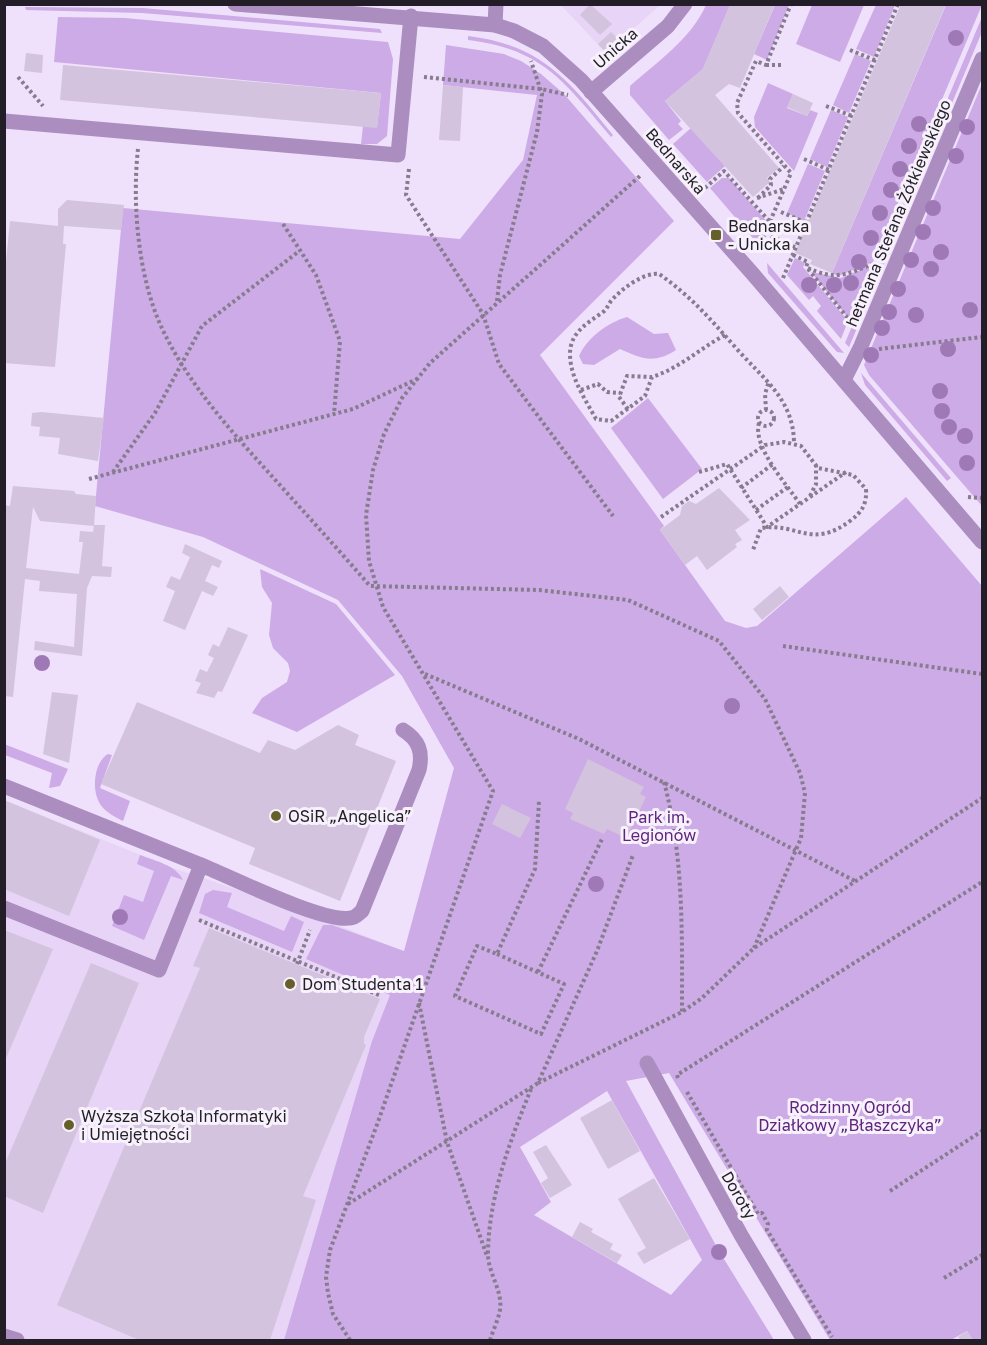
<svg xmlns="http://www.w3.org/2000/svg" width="987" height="1345" font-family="'Golos Text',sans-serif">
<rect width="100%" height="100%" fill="#efe0fb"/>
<!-- built -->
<g fill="#e8d4f6">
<polygon points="561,5 660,5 606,53"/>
<polygon points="4,800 173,868 307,913 403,951 390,995 372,1041 284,1340 5,1340"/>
</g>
<!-- green -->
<g fill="#cdabe6" fill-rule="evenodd">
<path d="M 706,5 L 730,5 L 703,69 L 665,101 L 681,121 L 678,124 L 683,129 L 669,140 L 630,95 L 630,86 C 657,62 691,39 706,5 Z"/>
<polygon points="775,5 789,5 767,60 754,54"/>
<polygon points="812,5 864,5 840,62 796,44"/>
<polygon points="876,5 895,5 874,57 856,49"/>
<polygon points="946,5 982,5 873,262 838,276 832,273"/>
<polygon points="25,7 143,8 380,29 382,33 142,13 26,10"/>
<polygon points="58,17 125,18 388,42 393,59 387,136 377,144 361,144 363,126 377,127 381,93 54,62"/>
<polygon points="982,17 982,32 849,347 845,343"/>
<path d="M 468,36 C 542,45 568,80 613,135 L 611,137 C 565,83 543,49 468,40 Z"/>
<path d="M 446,45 L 504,54 L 521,61 L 541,74 L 564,94 L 674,221 L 540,355 L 664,526 L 660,530 L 725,621 L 746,628 L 757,626 L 906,497 L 982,586 L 982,1340 L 973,1340 L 967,1331 L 951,1340 L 830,1340 L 669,1073 L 626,1081 L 719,1251 L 774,1340 L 284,1340 L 372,1041 L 390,995 L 306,959 L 323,925 L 332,925 L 404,951 L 454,768 L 402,676 L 338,600 L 203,537 L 95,506 L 123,208 L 460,239 L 523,160 L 537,95 L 443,85 ZM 607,1091 L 702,1260 L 671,1295 L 534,1215 L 551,1202 L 520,1147 Z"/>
<polygon points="855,54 871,61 849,113 833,105"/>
<polygon points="768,83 793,94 787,108 807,116 810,110 818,113 794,171 755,127 754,117"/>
<polygon points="982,84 982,506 869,375 864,365"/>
<polygon points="831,110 848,117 827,167 810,159"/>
<polygon points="691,128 725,166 707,182 673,144"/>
<polygon points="808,164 825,171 804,221 787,213"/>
<polygon points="722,178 729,178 768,223 758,244 710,188"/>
<polygon points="795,258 805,263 803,267 848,321 841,339 817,311 821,306 813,296 809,300 787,275"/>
<polygon points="767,263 844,353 837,352 768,273"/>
<polygon points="872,265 849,319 811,272 841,278"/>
<path d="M 627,317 L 654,334 L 668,333 L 676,350 C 654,364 642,359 620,349 L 594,365 L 583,364 L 579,356 C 588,337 607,323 627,317 Z"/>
<polygon points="861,373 951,478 947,481 865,385"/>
<polygon points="648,398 702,469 663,499 611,428"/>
<polygon points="260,569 336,604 395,675 297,732 252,713 262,698 287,682 290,671 288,663 273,648 269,635 272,603 262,587"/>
<polygon points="4,744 68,769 60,786 49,788 52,773 5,755"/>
<path d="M 108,754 L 112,755 L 100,788 L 130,801 L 123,821 C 115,817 105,812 100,804 C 91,790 94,762 108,754 Z"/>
<path d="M 140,855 C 155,861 176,865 183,880 L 171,876 L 144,940 L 112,926 L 124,895 L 143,902 L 154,871 L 137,864 Z"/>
<polygon points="213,890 232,893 227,907 284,931 291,916 304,922 292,952 199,913 205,894"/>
</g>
<!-- building -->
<g fill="#d3c3de">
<polygon points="590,4 612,24 600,35 580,15"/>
<polygon points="730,4 775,4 740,88 729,84 715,95 779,168 767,178 770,182 753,197 665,101 703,69"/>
<polygon points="901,4 946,4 832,273 810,264 812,260 795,253"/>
<polygon points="611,32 620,41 606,53 598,44"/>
<polygon points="26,53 43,55 42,73 24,71"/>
<polygon points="63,65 381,93 377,128 60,100"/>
<polygon points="443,85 463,87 460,141 439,140"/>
<polygon points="793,94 813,103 807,116 787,107"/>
<polygon points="67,200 124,205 121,230 64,226 63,244 66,244 55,367 4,363 4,281 10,221 58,226 58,209"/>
<polygon points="41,412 104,418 98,461 58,454 60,438 39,436 40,427 31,426 32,413"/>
<polygon points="13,486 74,491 76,494 96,496 94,526 40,521 33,507 26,568 79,574 83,542 79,542 80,531 93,532 94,525 105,525 102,566 112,567 111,577 92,576 87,588 82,656 34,650 35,641 74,647 77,594 39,591 40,581 25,579 13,697 4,696 4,505 10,506"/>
<polygon points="719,488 750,520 735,530 742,540 735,544 737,547 707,570 697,556 685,565 660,530 680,515 682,506 689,501 696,504"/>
<polygon points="185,544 222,561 219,568 212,565 205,581 218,587 213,596 202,591 185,630 163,621 175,591 166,587 171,576 180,580 190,557 182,553"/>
<polygon points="780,586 789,597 762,620 753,609"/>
<polygon points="228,627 248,635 222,692 218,691 214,698 196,693 201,683 195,681 200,669 207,672 214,658 208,655 213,644 219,647"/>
<polygon points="52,692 78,695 69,763 43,754"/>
<polygon points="137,702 260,753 268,740 295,750 338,725 359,735 355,745 396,761 340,901 249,864 255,848 101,784"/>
<polygon points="588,759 644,787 640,794 646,797 626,838 607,829 604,834 570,819 573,813 565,809"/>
<polygon points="4,800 100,840 69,916 4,889"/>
<polygon points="502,804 531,818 520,838 492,824"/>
<polygon points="209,928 380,999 364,1037 364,1044 366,1045 303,1196 316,1200 270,1340 139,1340 57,1305 200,968 193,966"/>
<polygon points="4,930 53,949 4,1063"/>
<polygon points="91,963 139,983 43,1213 4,1196 4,1166"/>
<polygon points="612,1100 640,1151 608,1169 580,1118"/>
<polygon points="546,1145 572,1185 550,1198 541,1183 548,1178 533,1152"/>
<polygon points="654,1178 690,1239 644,1264 637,1253 646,1248 618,1199"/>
<polygon points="580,1222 593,1229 591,1232 613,1244 610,1249 622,1255 617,1263 572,1237"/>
<polygon points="967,1331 973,1340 961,1340 958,1337"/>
</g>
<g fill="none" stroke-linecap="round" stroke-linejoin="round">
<!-- path -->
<g stroke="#867c8e" stroke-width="4" stroke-dasharray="3 3" stroke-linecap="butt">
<polyline points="850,50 877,61"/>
<polyline points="766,65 782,65"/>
<polyline points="18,77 43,106"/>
<polyline points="424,77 541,89 568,95"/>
<polyline points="826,106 852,116"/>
<path d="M 138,149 C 132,203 138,274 160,324 C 185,380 229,429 270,474 C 303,511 337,548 370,586 L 539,590 L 628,600 L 719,641 L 765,699 L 800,773 L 805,793 L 801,838 L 754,948"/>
<polyline points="804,159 829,170"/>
<polyline points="409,169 406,195 483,314 499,364 613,516"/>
<polyline points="705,188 724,171 770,222"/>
<polyline points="757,198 784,189"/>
<polyline points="758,198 771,185 770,179 784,166"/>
<polyline points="781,212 807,223"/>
<polyline points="283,224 316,275 340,341 334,414"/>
<polyline points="771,236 795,247"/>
<polyline points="758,249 791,173 738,113 737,103 756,61 766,65 791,4"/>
<path d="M 793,255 L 808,262 L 806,267 C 835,281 846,275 875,263"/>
<polyline points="808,269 851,322"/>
<polyline points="783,278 898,4"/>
<polyline points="497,301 500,275 537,132 542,94 531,61"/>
<path d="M 725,335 C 699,349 680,368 652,377 L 645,396 L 611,421 L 596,419 C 585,399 570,377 570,354 C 570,332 588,323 603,312 C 607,309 608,305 611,301 C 621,289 644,272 659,274 C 691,296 711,320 736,348 C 763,379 794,399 794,444"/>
<polyline points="879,349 982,337"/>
<polyline points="581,390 598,384 607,392 620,393"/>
<polyline points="628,409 619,397 627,376 652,377"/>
<circle cx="766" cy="418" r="8"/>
<polyline points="766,410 765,394 769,381"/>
<path d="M 759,423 C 752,446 787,485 800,504"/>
<polyline points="113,472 155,413 202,326 298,252"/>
<polyline points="699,472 727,464 767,527 846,472"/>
<polyline points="89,479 353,409 417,379"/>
<polyline points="741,488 773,464"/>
<polyline points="810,496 816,484 816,466"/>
<polyline points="968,497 982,498"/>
<polyline points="756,510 788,487"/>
<path d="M 661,517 L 765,445 L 784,442 L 801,446 L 818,468 L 853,475 L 866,489 C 867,504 862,512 850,521 C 811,550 797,522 761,528 L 753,550"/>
<polyline points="783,646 982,674"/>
<polyline points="425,674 579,739 855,881"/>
<path d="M 664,782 C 684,857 682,935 682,1012"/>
<polyline points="199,920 381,996"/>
<polyline points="497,954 564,984 541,1034 455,996 477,946 497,954 535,869 539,801"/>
<polyline points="297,964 310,930"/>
<polyline points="538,972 602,839"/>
<polyline points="419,1003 447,1142 487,1256"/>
<polyline points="678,1078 677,1075 982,882"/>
<polyline points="538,1083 682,1012 702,998 754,948 982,798"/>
<polyline points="687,1092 758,1214 762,1213 768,1224 767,1230 832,1337"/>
<polyline points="890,1191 982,1131"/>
<polyline points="348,1204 538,1083 597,951 633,855"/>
<polyline points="944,1278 982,1255"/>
<polyline points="350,1340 333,1314 328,1293 326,1277 330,1250 378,1122 493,791 383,607 369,561 366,515 373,470 384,434 402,398 430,363 640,176"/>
<path d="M 490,1340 C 493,1331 498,1320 500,1310 C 503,1290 487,1272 488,1252 C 489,1196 510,1141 531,1089"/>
</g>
<!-- minor -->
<g stroke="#ab8dc0" stroke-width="15">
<polyline points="235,4 495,25 514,31 543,46 581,80 752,273 982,542"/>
<polyline points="495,25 496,4"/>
<polyline points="591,92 668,26 685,4"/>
<polyline points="4,121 398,155 411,16"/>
<polyline points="844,380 861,346 982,59"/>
<polyline points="4,786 201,865 159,970 4,908"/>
<path d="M 201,865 C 231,877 323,923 350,918 C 355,918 358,914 362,911 L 419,770 C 423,752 419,740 403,730"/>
<polyline points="647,1063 741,1235 804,1340"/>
<polyline points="4,1336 17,1340"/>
</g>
</g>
<!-- trees -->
<g fill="#9f79b6">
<circle cx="956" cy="38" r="8"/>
<circle cx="919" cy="124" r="8"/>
<circle cx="967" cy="127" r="8"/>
<circle cx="909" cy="146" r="8"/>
<circle cx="956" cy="156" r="8"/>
<circle cx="900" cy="169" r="8"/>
<circle cx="891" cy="190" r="8"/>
<circle cx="933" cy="208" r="8"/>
<circle cx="880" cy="213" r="8"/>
<circle cx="923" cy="232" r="8"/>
<circle cx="871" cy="238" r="8"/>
<circle cx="941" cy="252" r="8"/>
<circle cx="911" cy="260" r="8"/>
<circle cx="859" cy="262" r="8"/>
<circle cx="931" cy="269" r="8"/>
<circle cx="851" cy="283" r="8"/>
<circle cx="809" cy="285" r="8"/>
<circle cx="834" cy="285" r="8"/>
<circle cx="898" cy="289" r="8"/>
<circle cx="970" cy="310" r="8"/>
<circle cx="889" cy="312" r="8"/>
<circle cx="916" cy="315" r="8"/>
<circle cx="882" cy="328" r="8"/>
<circle cx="948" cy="349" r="8"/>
<circle cx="871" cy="355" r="8"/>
<circle cx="940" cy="391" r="8"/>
<circle cx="942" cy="411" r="8"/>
<circle cx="949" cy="427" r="8"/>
<circle cx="965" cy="436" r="8"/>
<circle cx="967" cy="463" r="8"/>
<circle cx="42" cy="663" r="8"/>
<circle cx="732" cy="706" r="8"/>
<circle cx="596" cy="884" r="8"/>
<circle cx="120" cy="917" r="8"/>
<circle cx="719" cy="1252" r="8"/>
</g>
<!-- markers -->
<g fill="#675f2b" stroke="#f7f1fc" stroke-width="2">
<rect x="710" y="229" width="12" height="12" rx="3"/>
<circle cx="276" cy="816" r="6"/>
<circle cx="290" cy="984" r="6"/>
<circle cx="69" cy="1125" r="6"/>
</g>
<g text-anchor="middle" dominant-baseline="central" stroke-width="6" stroke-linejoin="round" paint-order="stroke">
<!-- street labels -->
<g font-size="16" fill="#231d27" stroke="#f7f1fc">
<text transform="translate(615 48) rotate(-41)">Unicka</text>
<text transform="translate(676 161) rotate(49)">Bednarska</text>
<text transform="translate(898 213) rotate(-67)">hetmana Stefana Żółkiewskiego</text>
<text transform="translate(739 1195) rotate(60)">Doroty</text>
</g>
<!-- poi labels -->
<g font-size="16" fill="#231d27" stroke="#f7f1fc" text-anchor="start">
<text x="728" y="226">Bednarska<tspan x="728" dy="18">- Unicka</tspan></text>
<text x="288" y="816">OSiR „Angelica”</text>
<text x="302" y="984">Dom Studenta 1</text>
<text x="81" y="1116">Wyższa Szkoła Informatyki<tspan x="81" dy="18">i Umiejętności</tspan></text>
</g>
<!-- park labels -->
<g font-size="16" fill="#5e247e" stroke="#f7f1fc">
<text x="659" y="817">Park im.<tspan x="659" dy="18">Legionów</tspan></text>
<text x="850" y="1107">Rodzinny Ogród<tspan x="850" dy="18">Działkowy „Błaszczyka”</tspan></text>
</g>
</g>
<!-- border -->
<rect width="987" height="1345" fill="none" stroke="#231d27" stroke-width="12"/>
</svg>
